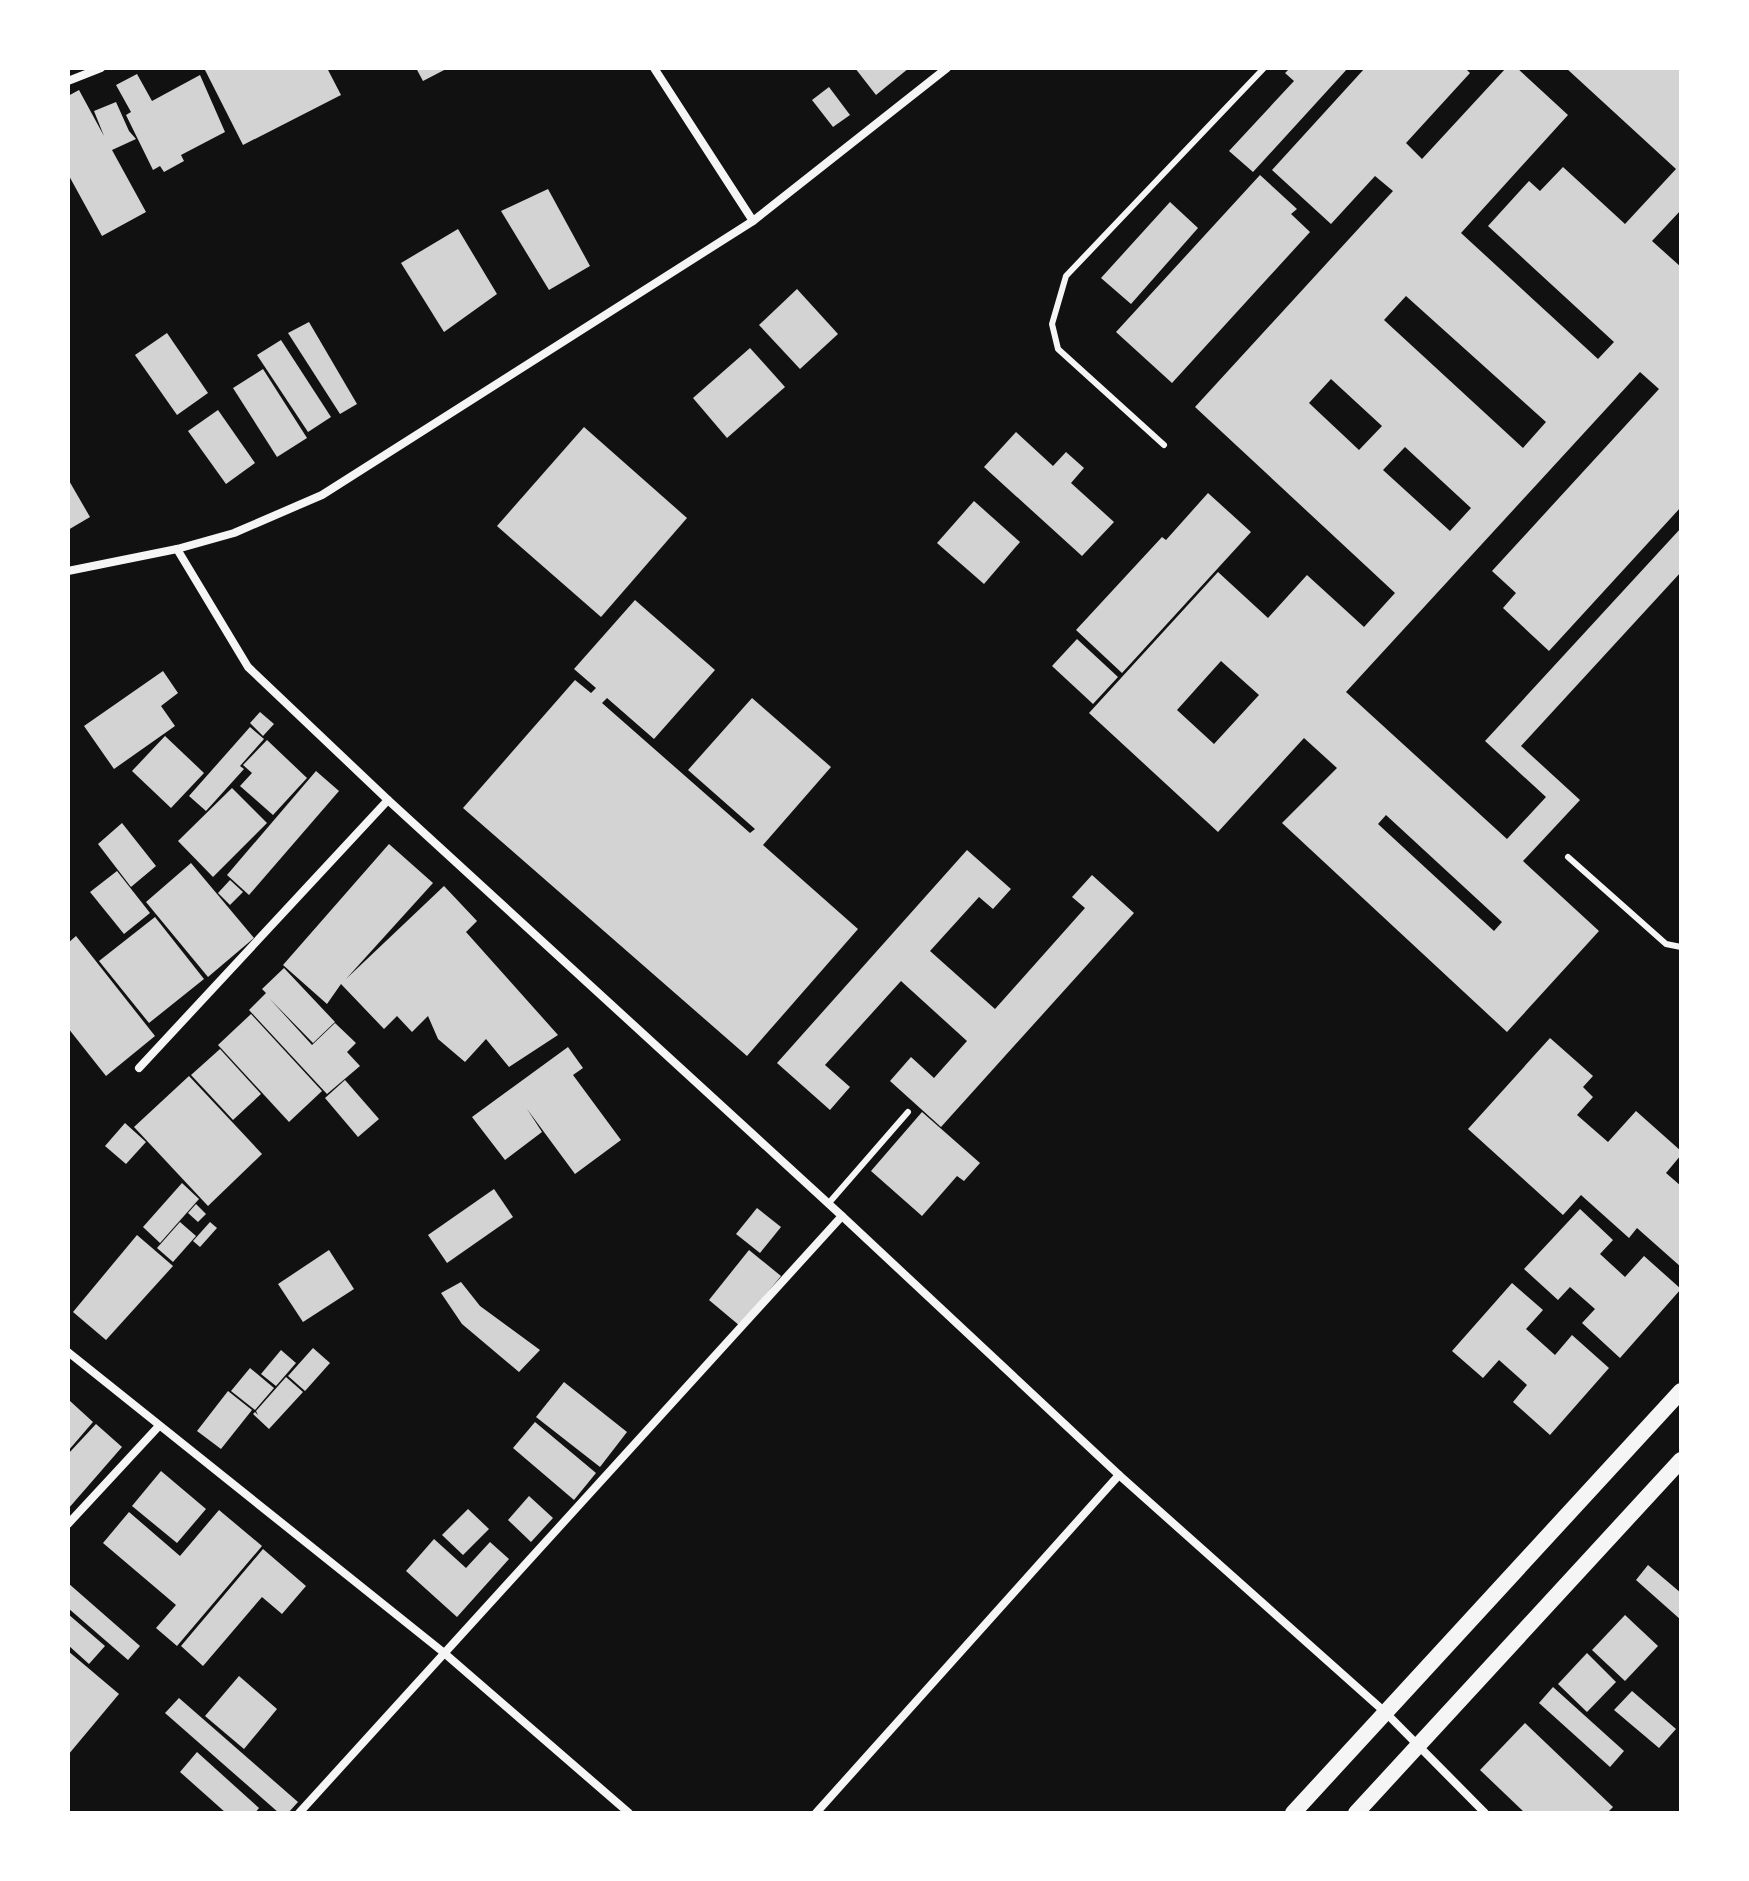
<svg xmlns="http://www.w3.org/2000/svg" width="1749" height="1881" font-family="Ubuntu,sans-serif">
<rect width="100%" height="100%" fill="#111"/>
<!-- building -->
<g fill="#d3d3d3" fill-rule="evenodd">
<polygon points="204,68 327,68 341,95 243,145"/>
<polygon points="416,68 448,68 423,81"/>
<polygon points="855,68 909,68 876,95"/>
<polygon points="1290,68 1348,68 1253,172 1229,151 1294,81 1285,73"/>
<path d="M 1365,68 L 1465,68 L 1470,73 L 1406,143 L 1422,159 L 1506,68 L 1517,68 L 1568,115 L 1461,233 L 1598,359 L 1614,342 L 1488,226 L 1529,181 L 1540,191 L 1563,167 L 1625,224 L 1676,169 L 1566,68 L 1681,68 L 1681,210 L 1652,241 L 1681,267 L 1681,507 L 1549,651 L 1503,608 L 1516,593 L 1492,571 L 1659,389 L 1640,372 L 1346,692 L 1507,839 L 1546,797 L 1485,741 L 1681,528 L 1681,572 L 1521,746 L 1580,800 L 1523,861 L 1599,931 L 1507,1032 L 1282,823 L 1337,768 L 1304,738 L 1218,832 L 1089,713 L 1218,572 L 1268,618 L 1307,575 L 1364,627 L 1395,593 L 1195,407 L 1393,191 L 1375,176 L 1331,224 L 1272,170 ZM 1406,296 L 1546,422 L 1523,448 L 1384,320 ZM 1331,379 L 1382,426 L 1359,450 L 1309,403 ZM 1405,447 L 1471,508 L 1450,531 L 1383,470 ZM 1221,661 L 1259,695 L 1214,744 L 1177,710 ZM 1386,815 L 1502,922 L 1494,931 L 1378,824 Z"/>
<polygon points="137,74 152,101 200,75 225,132 181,155 184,161 164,172 160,166 153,170 126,115 131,112 116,85"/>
<polygon points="829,87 850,115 833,127 812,100"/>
<polygon points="79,90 104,136 94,111 116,102 129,131 136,139 112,150 146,212 102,236 68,174 68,96"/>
<polygon points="1260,175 1297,209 1291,214 1310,232 1172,383 1116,332"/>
<polygon points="548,189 590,266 549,290 501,211"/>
<polygon points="1170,202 1198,228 1131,304 1101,278"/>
<polygon points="458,229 497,294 444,332 401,263"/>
<polygon points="797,289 838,334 800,369 759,325"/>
<polygon points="309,322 357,404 340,414 288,333"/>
<polygon points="167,333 208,393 177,415 135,355"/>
<polygon points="281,340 331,417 308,432 257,355"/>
<polygon points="750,348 785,387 727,438 693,398"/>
<polygon points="263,369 307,438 277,457 233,388"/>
<polygon points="218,410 255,463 226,484 188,431"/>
<polygon points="584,427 687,518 601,617 497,526"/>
<polygon points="1016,432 1053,466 1066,452 1084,468 1071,483 1114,522 1082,556 984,467"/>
<polygon points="68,479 90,517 68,530"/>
<polygon points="1208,493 1251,532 1122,673 1076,630 1162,537 1166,540"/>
<polygon points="974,501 1020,542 984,584 937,543"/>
<polygon points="635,600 715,670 654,739 607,698 602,703 750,833 755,829 688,770 752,698 831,767 763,845 858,929 747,1056 463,808 575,680 591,693 596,688 574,669"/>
<polygon points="1077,639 1118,677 1093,704 1052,666"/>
<polygon points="163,671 178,693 161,706 175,726 114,769 84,726"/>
<polygon points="260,712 274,724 263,736 250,723"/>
<polygon points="250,727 264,739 240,766 244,769 206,811 189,796"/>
<polygon points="165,736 204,773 171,808 132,771"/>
<polygon points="267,740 307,778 273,815 240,786 252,773 243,765"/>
<polygon points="316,771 339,791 249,895 227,875"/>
<polygon points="232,788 267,823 213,877 178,841"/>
<polygon points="122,823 156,866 131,887 98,844"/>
<polygon points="389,844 433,883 346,979 444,886 477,921 466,932 558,1035 509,1067 486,1039 465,1062 438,1039 428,1016 412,1032 397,1016 384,1029 341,984 327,1004 283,965"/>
<polygon points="967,850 1011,889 993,909 979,897 930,951 995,1009 1085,908 1072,897 1092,875 1134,913 941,1127 890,1081 911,1057 934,1078 967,1041 901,981 825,1065 850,1087 830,1110 777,1063"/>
<polygon points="191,863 254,938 208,977 146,902"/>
<polygon points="117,871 150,913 124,934 90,892"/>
<polygon points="230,880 243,892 230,905 218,893"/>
<polygon points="155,917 204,979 149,1023 99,961"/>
<polygon points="76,936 155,1036 106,1076 68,1028 68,943"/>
<polygon points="284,968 335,1022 313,1043 269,998 312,1045 335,1023 356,1043 347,1052 360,1066 327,1094 249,1010 266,993 262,989"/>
<polygon points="251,1014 322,1091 289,1122 218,1045"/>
<polygon points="1550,1038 1593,1076 1583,1087 1593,1097 1577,1115 1608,1142 1636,1111 1681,1151 1681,1155 1666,1173 1681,1186 1681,1267 1637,1228 1629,1238 1581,1195 1563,1215 1468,1129"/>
<polygon points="568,1047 583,1068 573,1075 621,1140 575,1174 527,1109 542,1132 505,1160 472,1117"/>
<polygon points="220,1049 261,1094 233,1120 191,1075"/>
<polygon points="189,1076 262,1154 208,1206 134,1127"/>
<polygon points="345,1080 379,1119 358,1137 325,1098"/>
<polygon points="922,1112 980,1163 964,1181 957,1176 922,1216 871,1171"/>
<polygon points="125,1123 146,1142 126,1164 105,1146"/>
<polygon points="182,1183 199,1199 160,1243 143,1227"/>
<polygon points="494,1189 513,1217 447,1263 428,1235"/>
<polygon points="196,1204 206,1214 198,1222 188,1213"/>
<polygon points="757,1208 781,1227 760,1253 736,1234"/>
<polygon points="1580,1209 1613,1240 1600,1254 1625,1277 1644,1256 1681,1289 1620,1358 1582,1323 1595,1309 1570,1287 1558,1300 1524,1269"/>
<polygon points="180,1222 196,1236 173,1262 157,1248"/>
<polygon points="210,1222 217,1228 200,1247 193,1241"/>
<polygon points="137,1235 173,1266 106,1340 73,1312"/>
<polygon points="329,1250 354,1289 303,1322 278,1284"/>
<polygon points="749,1250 781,1276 740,1326 709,1300"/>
<polygon points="461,1282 480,1306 540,1350 519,1372 462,1324 441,1293"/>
<polygon points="1512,1283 1543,1310 1526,1329 1555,1355 1572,1335 1609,1368 1550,1435 1513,1402 1527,1385 1499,1360 1483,1378 1452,1351"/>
<polygon points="313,1348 330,1363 305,1391 288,1376"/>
<polygon points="281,1350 296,1363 276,1386 261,1374"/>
<polygon points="250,1368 274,1388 255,1410 231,1391"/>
<polygon points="286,1377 303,1392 269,1429 253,1414 255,1412 258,1415 256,1411"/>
<polygon points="564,1382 627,1432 600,1467 536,1417"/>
<polygon points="228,1391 252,1410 221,1449 197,1431"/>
<polygon points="70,1401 93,1422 68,1451 68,1404"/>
<polygon points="535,1422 596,1473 574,1500 513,1448"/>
<polygon points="96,1424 122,1447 68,1509 68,1454"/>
<polygon points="161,1471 206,1509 177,1543 132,1506"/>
<polygon points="529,1496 553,1518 531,1542 508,1520"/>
<polygon points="468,1509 489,1529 463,1555 442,1535"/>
<polygon points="219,1510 262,1546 177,1646 156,1628 176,1605 103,1543 129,1512 180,1556"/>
<polygon points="434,1539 466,1568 490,1542 509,1559 457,1617 406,1571"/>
<polygon points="263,1549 306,1586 282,1614 262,1597 203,1666 181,1646"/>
<polygon points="1648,1565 1681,1593 1681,1620 1636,1580"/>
<polygon points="68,1583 140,1646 128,1660 68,1608"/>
<polygon points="68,1614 105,1646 89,1664 68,1645"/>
<polygon points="1625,1615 1658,1646 1625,1681 1592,1650"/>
<polygon points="68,1651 119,1694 68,1755"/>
<polygon points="1587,1653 1616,1682 1587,1712 1558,1684"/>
<polygon points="239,1676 277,1709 244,1749 205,1716"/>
<polygon points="1553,1687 1624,1751 1610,1767 1539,1703"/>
<polygon points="1632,1691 1676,1729 1659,1748 1614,1710"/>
<polygon points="179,1698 298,1802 288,1813 279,1813 165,1713"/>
<polygon points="1525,1723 1613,1807 1607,1813 1525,1813 1480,1770"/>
<polygon points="197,1752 259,1808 255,1813 226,1813 180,1772"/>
</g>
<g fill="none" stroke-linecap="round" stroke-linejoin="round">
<!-- service -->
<g stroke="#f5f5f5" stroke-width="6">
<polyline points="1164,445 1058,349 1052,324 1066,276 1264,68"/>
<polyline points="1568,857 1666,944 1681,947"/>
<polyline points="828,1204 908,1112"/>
</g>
<!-- minor -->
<g stroke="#f5f5f5" stroke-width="8">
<polyline points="654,68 753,221"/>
<polyline points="68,81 101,68"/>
<polyline points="177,549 248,667 388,800 842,1216 1119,1475 1386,1713 1485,1813"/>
<polyline points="68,571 177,549 234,533 322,495 753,221 947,68"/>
<polyline points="139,1068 388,800"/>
<polyline points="68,1352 443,1652 629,1813"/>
<polyline points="68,1524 158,1427"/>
<polyline points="299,1813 842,1216"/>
<polyline points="816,1813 1119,1475"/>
</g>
<!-- secondary -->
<g stroke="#f5f5f5" stroke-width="16">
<polyline points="1293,1813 1681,1391"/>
<polyline points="1356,1813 1681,1460"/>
</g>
</g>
<!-- border -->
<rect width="1749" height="1881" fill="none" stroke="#ffffff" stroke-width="140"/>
</svg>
